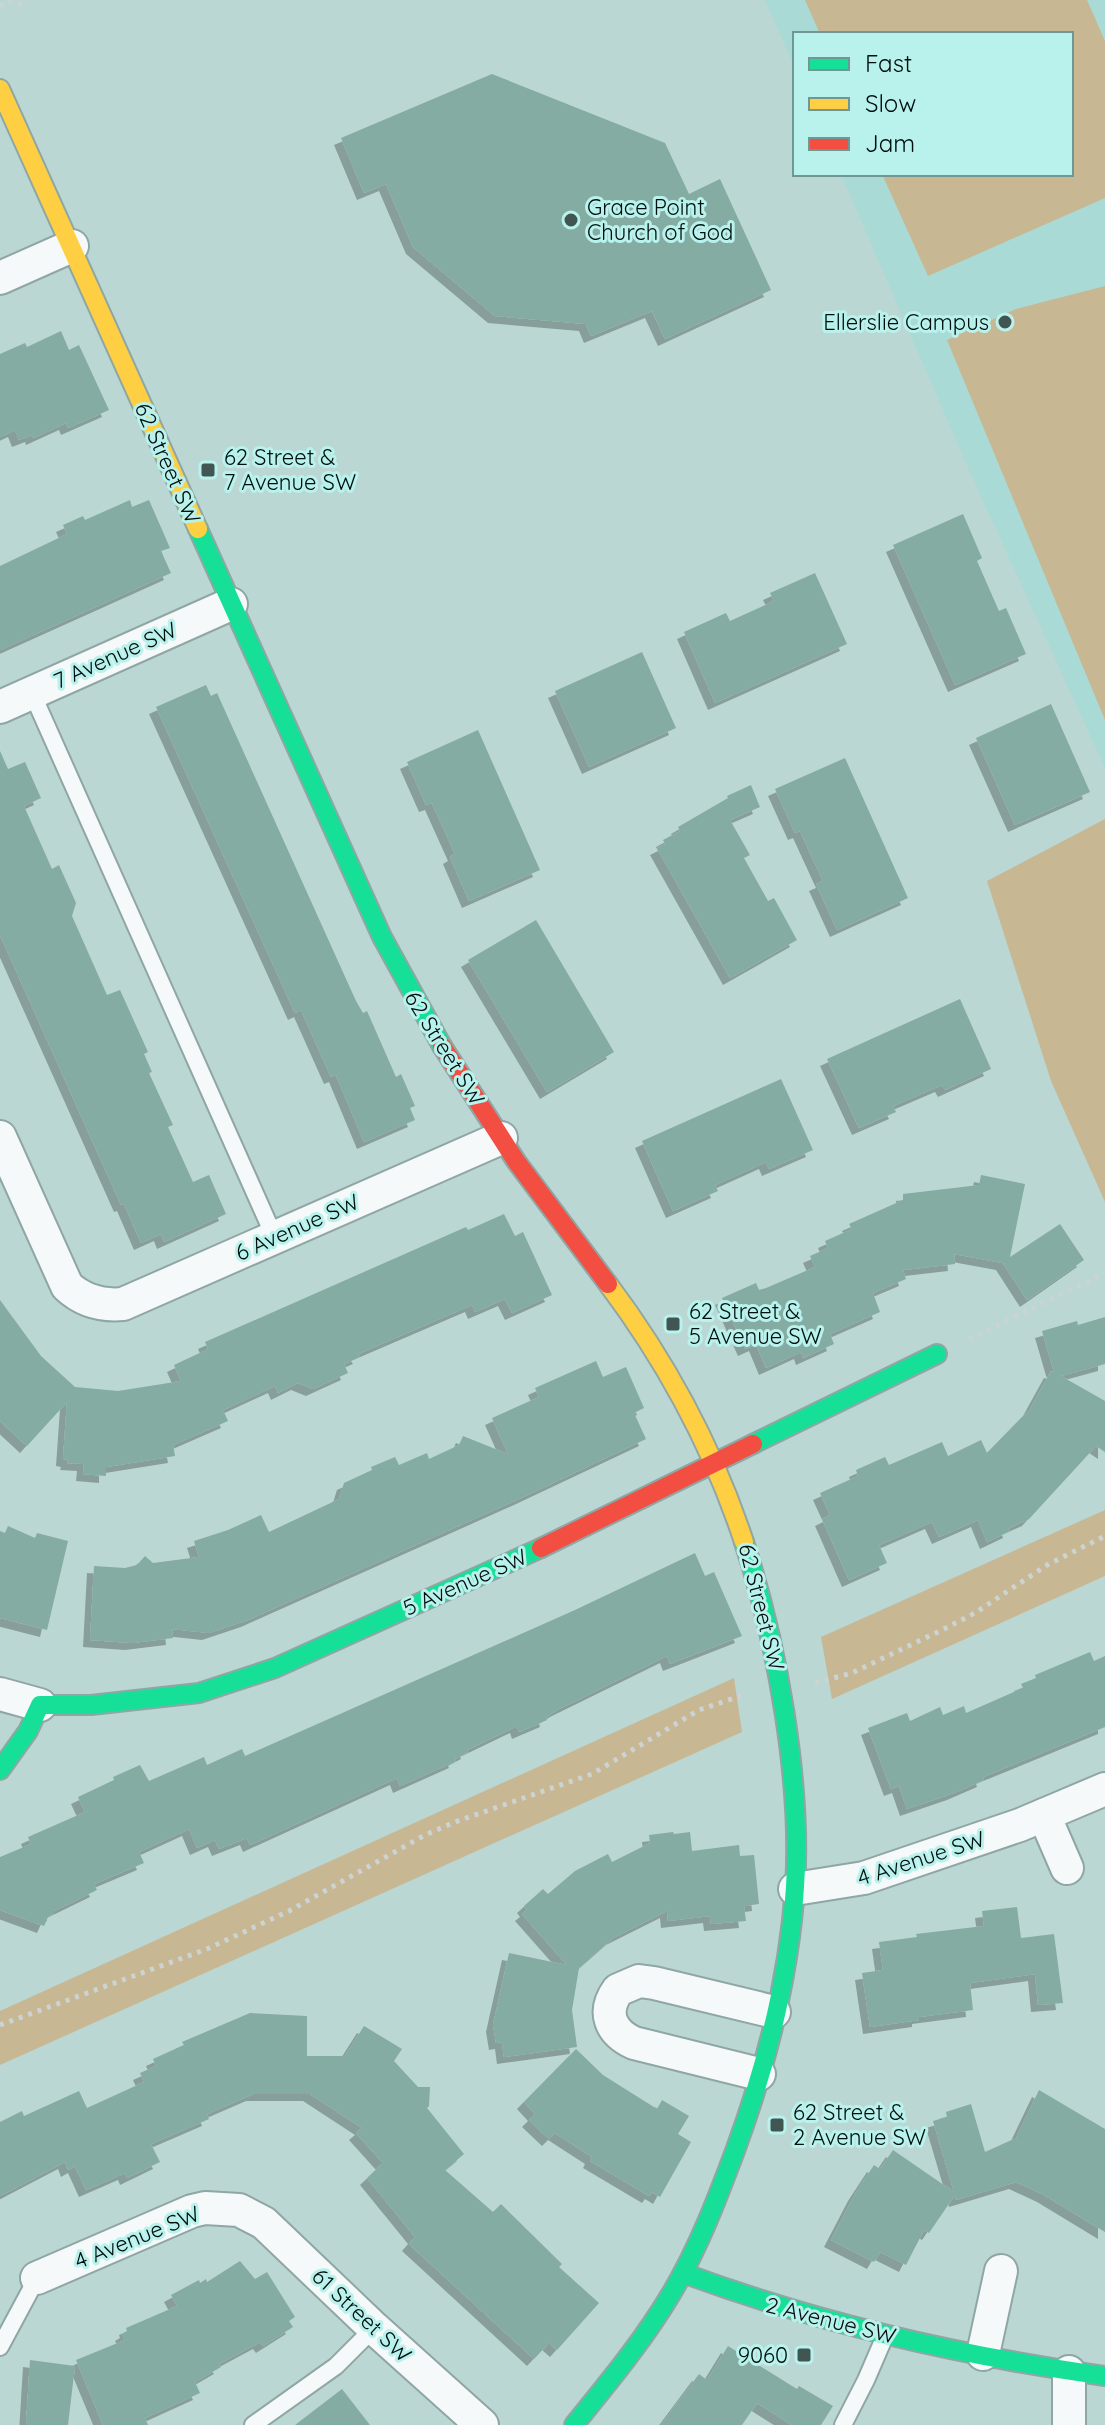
<svg xmlns="http://www.w3.org/2000/svg" width="1105" height="2425" font-family="Quicksand,sans-serif">
<defs>
<filter id="shadow"><feDropShadow dx="-7" dy="7" stdDeviation="0" flood-color="#0004"/></filter>
</defs>
<rect width="100%" height="100%" fill="#bad7d4"/>
<!-- built -->
<polygon fill="#a9dad5" points="765,0 1105,0 1105,768 969,470 841,174 1071,174 1071,34 795,34 795,68"/>
<!-- green -->
<g fill="#c8b793">
<polygon points="805,0 1087,0 1105,41 1105,198 928,276 882,174 1071,174 1071,34 820,34"/>
<polygon points="1105,286 1105,720 947,340 1016,309"/>
<polygon points="1105,819 1105,1202 1051,1081 987,881"/>
<polygon points="1105,1510 1105,1576 832,1699 821,1637"/>
<polygon points="734,1678 742,1732 0,2065 0,2011"/>
</g>
<!-- building -->
<g fill="#84aca2" filter="url(#shadow)">
<polygon points="492,74 665,143 689,194 720,179 771,290 665,339 652,311 591,336 586,324 495,316 413,247 386,184 364,193 341,138"/>
<polygon points="61,331 69,350 79,345 109,410 68,428 66,423 33,438 32,435 19,440 15,430 0,437 0,354 25,343 27,347"/>
<polygon points="130,500 132,507 149,500 170,548 161,551 171,573 0,650 0,566 67,534 63,525 83,516 85,520"/>
<polygon points="963,514 982,558 977,561 999,611 1006,608 1026,654 955,685 893,545"/>
<polygon points="815,573 847,644 715,703 684,632 726,613 730,621 774,601 770,593"/>
<polygon points="642,652 676,728 589,767 555,691"/>
<polygon points="206,685 211,696 217,693 356,1001 363,1013 367,1011 396,1077 401,1074 415,1106 410,1108 415,1120 364,1142 336,1075 331,1077 301,1010 295,1013 156,707"/>
<polygon points="1051,704 1090,792 1015,825 976,738"/>
<polygon points="478,730 540,870 469,901 450,857 455,854 432,803 426,805 407,762"/>
<polygon points="0,751 8,769 25,762 41,798 24,806 52,869 59,865 76,903 72,916 107,995 120,990 148,1052 144,1054 152,1072 149,1073 173,1125 168,1127 193,1182 209,1175 226,1214 164,1242 161,1234 141,1243 124,1204 121,1205 0,935"/>
<polygon points="845,758 908,898 837,930 816,884 823,881 800,831 795,833 775,789"/>
<polygon points="751,785 760,807 730,820 750,855 744,858 768,901 774,898 797,940 730,978 657,848 665,844 663,840 680,831 678,827 728,798 727,796"/>
<polygon points="536,920 614,1052 547,1092 468,960"/>
<polygon points="960,999 991,1069 945,1090 942,1085 893,1106 896,1112 859,1128 827,1059"/>
<polygon points="781,1079 813,1150 769,1169 766,1162 715,1185 718,1191 673,1211 642,1141"/>
<polygon points="981,1175 1025,1184 1010,1257 1060,1224 1084,1260 1027,1300 1003,1263 954,1254 955,1264 903,1270 906,1279 873,1293 880,1312 830,1334 834,1344 803,1358 801,1352 766,1368 756,1344 745,1349 722,1298 756,1283 759,1290 766,1288 815,1267 810,1256 828,1248 825,1241 852,1229 849,1224 903,1200 903,1194 979,1185"/>
<polygon points="504,1214 515,1236 523,1232 552,1295 512,1313 505,1299 475,1312 472,1305 358,1354 360,1357 344,1364 348,1373 313,1389 298,1383 278,1393 275,1386 223,1410 228,1421 173,1445 175,1456 106,1467 106,1476 83,1474 84,1464 67,1463 68,1460 63,1459 67,1402 27,1446 0,1421 0,1300 41,1356 75,1387 118,1391 181,1381 174,1365 208,1349 205,1342 466,1227 468,1230"/>
<polygon points="1105,1317 1105,1364 1061,1376 1105,1401 1105,1452 1096,1446 1029,1519 1009,1528 1010,1531 987,1542 978,1520 939,1537 932,1522 879,1545 887,1563 849,1580 822,1519 830,1515 820,1493 858,1476 856,1470 885,1457 889,1465 942,1442 948,1456 981,1440 987,1453 1030,1409 1051,1371 1054,1372 1042,1331 1077,1321 1078,1325"/>
<polygon points="596,1361 603,1377 626,1367 644,1408 634,1413 646,1439 521,1498 248,1620 209,1633 172,1629 173,1638 132,1643 90,1640 94,1566 125,1568 137,1565 145,1556 153,1563 199,1557 194,1541 228,1530 261,1515 269,1532 339,1499 344,1483 372,1470 371,1467 395,1457 399,1465 427,1453 429,1459 459,1445 463,1436 508,1454 492,1418 539,1397 535,1388"/>
<polygon points="8,1526 35,1538 37,1533 68,1541 47,1630 0,1618 0,1531 5,1533"/>
<polygon points="695,1553 705,1576 714,1572 742,1636 670,1664 667,1656 557,1710 546,1717 547,1720 519,1732 517,1726 467,1750 468,1752 455,1759 456,1761 400,1786 397,1778 250,1845 247,1838 219,1849 215,1840 197,1848 189,1829 139,1852 144,1863 94,1884 97,1890 54,1911 54,1914 48,1917 44,1926 0,1910 0,1857 31,1844 28,1837 85,1812 78,1797 114,1780 113,1777 140,1765 149,1781 204,1757 207,1765 242,1749 245,1756 575,1610"/>
<polygon points="1090,1652 1094,1661 1105,1656 1105,1727 983,1777 984,1780 954,1793 907,1809 899,1786 891,1789 868,1728 907,1713 910,1721 940,1707 943,1715 964,1706 966,1713 1023,1688 1021,1684 1036,1678 1035,1675"/>
<polygon points="673,1832 674,1834 690,1832 692,1851 739,1845 740,1856 754,1855 759,1904 744,1906 746,1921 711,1924 710,1916 668,1921 667,1911 613,1938 579,1968 572,2010 577,2047 504,2057 502,2042 496,2043 493,2025 509,1953 567,1965 522,1914 527,1910 524,1906 543,1889 548,1894 575,1871 608,1854 612,1862 650,1843 649,1835"/>
<polygon points="1017,1907 1021,1938 1054,1934 1063,2003 1038,2005 1035,1974 970,1983 973,2010 919,2017 919,2020 870,2027 862,1973 883,1970 879,1942 917,1937 916,1934 984,1926 982,1911"/>
<polygon points="250,2013 307,2016 307,2056 345,2056 364,2026 402,2049 394,2061 418,2087 430,2087 429,2106 427,2108 464,2154 445,2170 493,2212 501,2204 562,2264 559,2267 599,2303 557,2350 549,2343 534,2359 409,2244 415,2237 367,2178 383,2163 356,2133 362,2128 310,2094 253,2094 207,2114 209,2119 151,2144 160,2162 127,2178 125,2173 86,2190 75,2166 68,2170 65,2162 0,2196 0,2122 22,2111 24,2116 79,2091 87,2108 144,2082 140,2073 156,2066 153,2059 184,2045 182,2042"/>
<polygon points="576,2049 603,2075 657,2109 662,2100 689,2116 678,2134 691,2142 660,2197 652,2192 649,2196 590,2161 592,2157 555,2133 549,2139 529,2120 535,2114 524,2102"/>
<polygon points="1039,2090 1105,2129 1105,2232 1044,2195 1016,2182 956,2200 955,2195 929,2233 924,2230 906,2265 880,2252 874,2262 831,2240 855,2194 874,2165 880,2169 893,2150 954,2192 933,2121 947,2117 946,2112 971,2104 985,2152 1016,2138"/>
<polygon points="240,2261 255,2279 267,2272 295,2317 289,2321 293,2327 263,2346 260,2342 219,2364 221,2367 195,2382 200,2393 145,2418 148,2425 103,2425 76,2360 125,2340 122,2334 127,2331 126,2328 177,2306 171,2295 199,2280 200,2283 206,2279 207,2282"/>
<polygon points="728,2346 797,2389 799,2386 833,2406 821,2425 792,2425 757,2403 742,2425 661,2425 699,2374 707,2380"/>
<polygon points="30,2360 75,2366 68,2425 26,2425"/>
<polygon points="342,2389 370,2425 295,2425"/>
</g>
<g fill="none" stroke-linecap="round" stroke-linejoin="round">
<!-- lane casing -->
<g stroke="#8fa6a4" stroke-width="20">
<g id="lane">
<polyline points="32,693 274,1236"/>
<polyline points="0,2347 37,2278"/>
<polyline points="253,2425 336,2366 374,2328"/>
<polyline points="843,2425 866,2380 885,2336"/>
</g>
</g>
<!-- street casing -->
<g stroke="#8fa6a4" stroke-width="36">
<g id="street">
<polyline points="0,278 72,246"/>
<polyline points="0,707 231,604"/>
<path d="M 0,1137 L 67,1286 C 83,1301 101,1306 123,1304 L 501,1138"/>
<polyline points="0,1694 40,1705"/>
<polyline points="1044,1815 1067,1868"/>
<polyline points="795,1889 864,1878 1020,1825 1105,1789"/>
<path d="M 759,2074 L 634,2043 C 610,2032 602,2012 618,1990 L 639,1981 L 654,1983 L 774,2012"/>
<polyline points="37,2278 192,2211 205,2208 239,2210 264,2223 374,2328 482,2425"/>
<polyline points="983,2354 1001,2271"/>
<polyline points="1069,2425 1069,2372"/>
</g>
</g>
<!-- fast casing -->
<g stroke="#8fa6a4" stroke-width="22">
<g id="fast">
<polyline points="198,529 382,937 442,1046"/>
<polyline points="753,1444 937,1354"/>
<polyline points="0,1770 28,1731 40,1705 91,1705 199,1693 275,1668 541,1548"/>
<path d="M 683,2273 C 818,2323 962,2356 1105,2376"/>
<path d="M 574,2425 C 608,2383 643,2341 671,2294 C 698,2249 717,2199 735,2151 C 766,2067 789,1977 795,1887 C 802,1782 777,1642 744,1542"/>
</g>
</g>
<!-- slow casing -->
<g stroke="#8fa6a4" stroke-width="22">
<g id="slow">
<polyline points="0,89 198,529"/>
<path d="M 608,1284 C 668,1364 713,1448 744,1542"/>
</g>
</g>
<!-- jam casing -->
<g stroke="#8fa6a4" stroke-width="22">
<g id="jam">
<polyline points="442,1046 516,1161 608,1284"/>
<polyline points="541,1548 753,1444"/>
</g>
</g>
<!-- path -->
<g stroke="#cbd4d3" stroke-width="5" stroke-dasharray="4 6" stroke-linecap="butt">
<polyline points="0,6 8,1 23,5 26,0"/>
<polyline points="969,1339 1105,1273"/>
<polyline points="815,1683 852,1673 946,1628 975,1613 1047,1565 1105,1536"/>
<polyline points="0,2025 207,1949 289,1911 425,1835 455,1822 592,1774 699,1710 746,1694"/>
</g>
<!-- lane -->
<use href="#lane" stroke="#f5f9f9" stroke-width="16"/>
<!-- street -->
<use href="#street" stroke="#f5f9f9" stroke-width="32"/>
<!-- fast -->
<use href="#fast" stroke="#16e098" stroke-width="18"/>
<!-- slow -->
<use href="#slow" stroke="#ffcf43" stroke-width="18"/>
<!-- jam -->
<use href="#jam" stroke="#f24e42" stroke-width="18"/>
</g>
<!-- markers -->
<g fill="#415553" stroke="#b9f2ec" stroke-width="3">
<circle cx="571" cy="220" r="8"/>
<circle cx="1005" cy="322" r="8"/>
<rect x="200" y="462" width="16" height="16" rx="4"/>
<rect x="665" y="1316" width="16" height="16" rx="4"/>
<rect x="769" y="2117" width="16" height="16" rx="4"/>
<rect x="796" y="2347" width="16" height="16" rx="4"/>
</g>
<g text-anchor="middle" dominant-baseline="central" stroke-width="6" stroke-linejoin="round" paint-order="stroke">
<!-- poi labels -->
<g font-size="22" fill="#000f0e" stroke="#b9f2ec" text-anchor="start">
<text x="587" y="207">Grace Point<tspan x="587" dy="25">Church of God</tspan></text>
<text x="989" y="322" text-anchor="end">Ellerslie Campus</text>
<text x="224" y="457">62 Street &amp;<tspan x="224" dy="25">7 Avenue SW</tspan></text>
<text x="689" y="1311">62 Street &amp;<tspan x="689" dy="25">5 Avenue SW</tspan></text>
<text x="793" y="2112">62 Street &amp;<tspan x="793" dy="25">2 Avenue SW</tspan></text>
<text x="788" y="2355" text-anchor="end">9060</text>
</g>
<!-- street labels -->
<g font-size="22" fill="#000f0e" stroke="#b9f2ec">
<text transform="translate(168 463) rotate(66)">62 Street SW</text>
<text transform="translate(115 655) rotate(-24)">7 Avenue SW</text>
<text transform="translate(445 1048) rotate(58)">62 Street SW</text>
<text transform="translate(297 1227) rotate(-24)">6 Avenue SW</text>
<text transform="translate(465 1582) rotate(-24)">5 Avenue SW</text>
<text transform="translate(762 1607) rotate(76)">62 Street SW</text>
<text transform="translate(921 1858) rotate(-18)">4 Avenue SW</text>
<text transform="translate(137 2237) rotate(-22)">4 Avenue SW</text>
<text transform="translate(362 2315) rotate(43)">61 Street SW</text>
<text transform="translate(831 2320) rotate(14)">2 Avenue SW</text>
</g>
</g>
<!-- legend -->
<rect x="793" y="32" width="280" height="144" fill="#b9f2ec" stroke="#6f9793" stroke-width="2"/>
<rect x="809" y="58" width="40" height="12" fill="#16e098" stroke="#6f9793" stroke-width="2"/>
<text x="865" y="72" font-size="24" fill="#000f0e">Fast</text>
<rect x="809" y="98" width="40" height="12" fill="#ffcf43" stroke="#6f9793" stroke-width="2"/>
<text x="865" y="112" font-size="24" fill="#000f0e">Slow</text>
<rect x="809" y="138" width="40" height="12" fill="#f24e42" stroke="#6f9793" stroke-width="2"/>
<text x="865" y="152" font-size="24" fill="#000f0e">Jam</text>
</svg>
